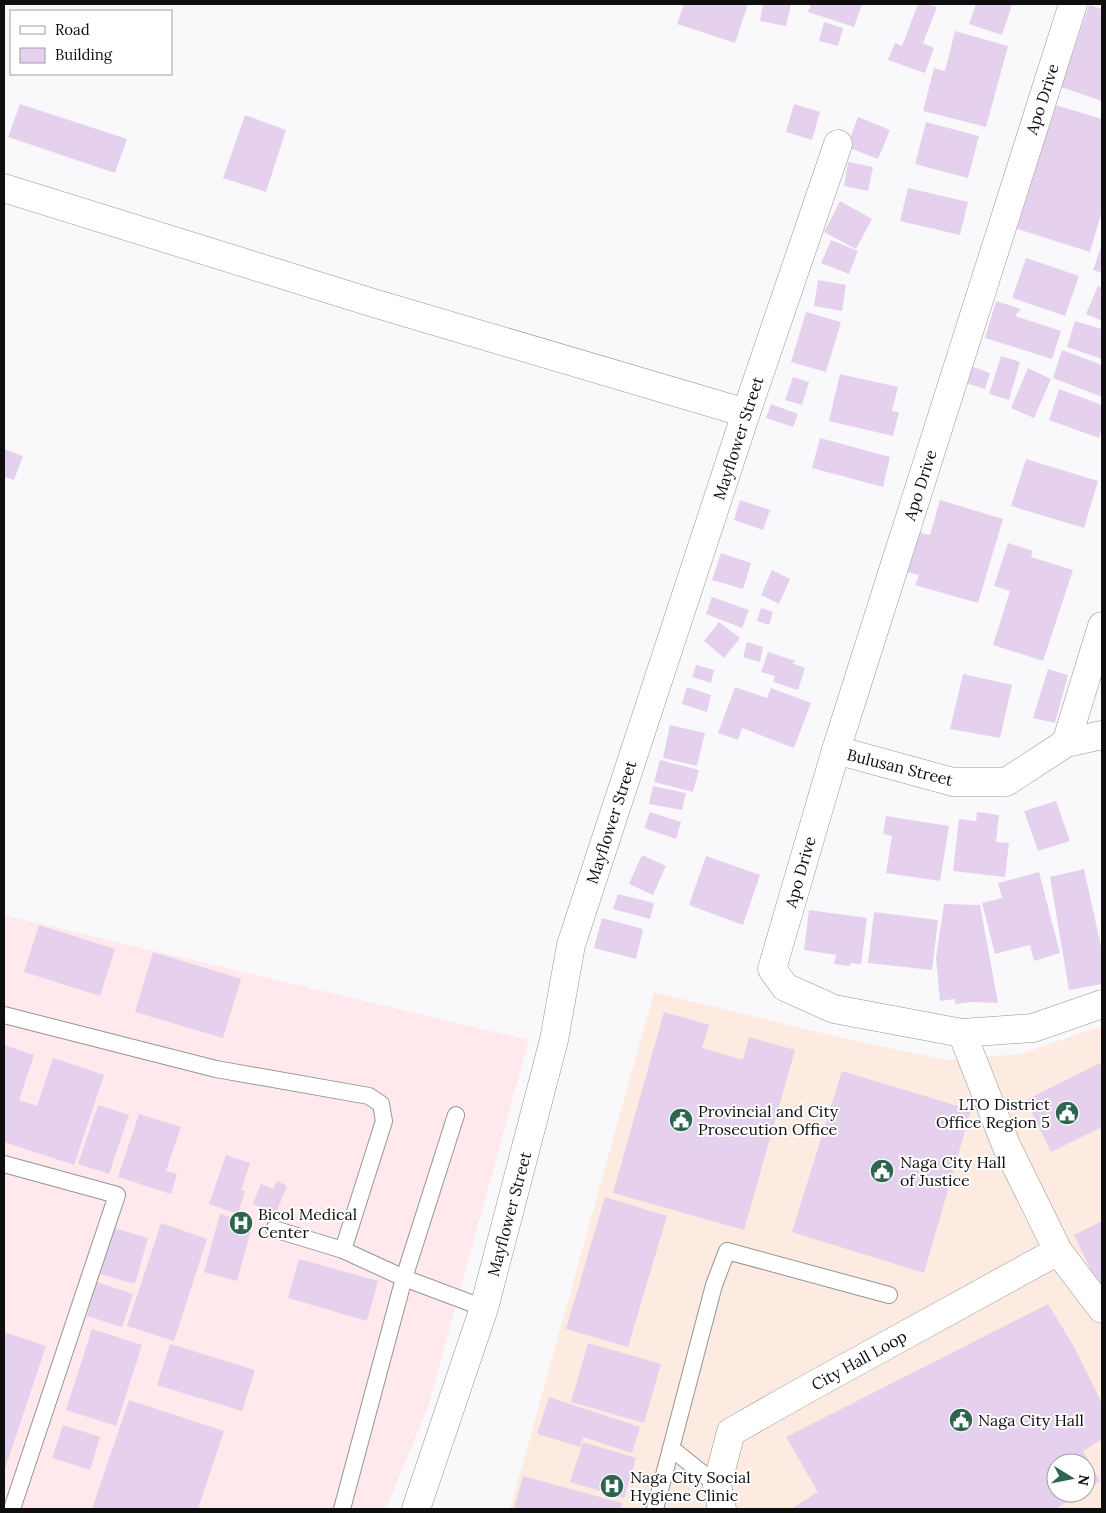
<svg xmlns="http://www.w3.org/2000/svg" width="1106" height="1513" font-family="Lora,serif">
<rect width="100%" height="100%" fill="#f9f9fb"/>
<!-- commercial -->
<path fill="#fdebe1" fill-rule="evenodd" d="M 654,992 L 842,1038 L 947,1060 L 1020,1054 L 1102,1026 L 1102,1509 L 510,1509 ZM 1056,1463 L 1086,1463 L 1086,1493 L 1056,1493 Z"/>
<!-- medical -->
<polygon fill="#ffe9ec" points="4,915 529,1040 428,1407 386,1509 4,1509"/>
<!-- building -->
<g fill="#e5d1ed">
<polygon points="684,4 748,4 735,43 677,24"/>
<polygon points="763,4 791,4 786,26 760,21"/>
<polygon points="811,4 862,4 854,27 808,12"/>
<polygon points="918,4 926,4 937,7 923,43 934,48 925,73 888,60 895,43 902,46"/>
<polygon points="976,4 1012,5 1002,35 969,24"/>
<polygon points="1089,5 1102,9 1102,101 1061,87"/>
<polygon points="824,22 843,28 838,46 819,41"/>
<polygon points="955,31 1008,46 986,127 923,111 934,68 945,71"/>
<polygon points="1049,103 1102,119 1102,211 1090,252 1011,227"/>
<polygon points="20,104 127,139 115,173 8,137"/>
<polygon points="794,104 820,112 812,140 786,132"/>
<polygon points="245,115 286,130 266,192 223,178"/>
<polygon points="858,117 890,130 878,159 847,147"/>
<polygon points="926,122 979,136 968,178 915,164"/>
<polygon points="848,162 873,167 868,191 844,186"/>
<polygon points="908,188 968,202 960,235 900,221"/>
<polygon points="840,201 872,219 856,249 824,232"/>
<polygon points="831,240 858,251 849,274 821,263"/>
<polygon points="1101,247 1102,248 1102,273 1093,270"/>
<polygon points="1026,258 1079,276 1065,316 1012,298"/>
<polygon points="818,280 846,285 842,311 814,306"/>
<polygon points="1098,286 1102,288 1102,321 1086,314"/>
<polygon points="996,301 1021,309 1015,316 1061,331 1052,359 985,338"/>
<polygon points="806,312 841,322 826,372 791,362"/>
<polygon points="1075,321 1102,329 1102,359 1067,347"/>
<polygon points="1062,350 1102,365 1102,397 1053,378"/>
<polygon points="1001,356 1020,362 1009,400 989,394"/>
<polygon points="968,365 990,373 985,389 962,382"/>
<polygon points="1028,368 1051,379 1034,418 1011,408"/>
<polygon points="840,374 898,387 892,411 899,412 893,436 829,421"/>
<polygon points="793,377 809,382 802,405 785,400"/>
<polygon points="1059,389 1102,405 1102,428 1099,438 1049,420"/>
<polygon points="771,404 798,414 793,427 766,418"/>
<polygon points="820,438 890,457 883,487 812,468"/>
<polygon points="4,449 23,456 14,480 4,477"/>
<polygon points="1026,459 1098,481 1084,528 1011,506"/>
<polygon points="740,500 770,510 763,530 734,520"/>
<polygon points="940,500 1003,519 978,603 915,585 919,575 903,571 915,531 930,535"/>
<polygon points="1008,543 1033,551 1031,557 1073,570 1043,661 993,645 1010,591 994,586"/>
<polygon points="721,553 751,563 743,589 712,580"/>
<polygon points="772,570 790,579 779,604 761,595"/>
<polygon points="712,597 749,610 742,628 706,614"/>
<polygon points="761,608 773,612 769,625 757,621"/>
<polygon points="719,622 740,638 724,658 704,641"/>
<polygon points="747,642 763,647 760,662 743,657"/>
<polygon points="768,652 796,661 792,663 805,668 798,690 773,682 775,676 761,672"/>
<polygon points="696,665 714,670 711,683 692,677"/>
<polygon points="1048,669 1068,675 1055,723 1033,718"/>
<polygon points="963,674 1012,685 1000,738 950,729"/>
<polygon points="687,687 711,695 707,712 682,704"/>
<polygon points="735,687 767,698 771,688 811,703 794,748 742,728 738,740 718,733"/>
<polygon points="670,725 705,733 697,766 663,758"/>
<polygon points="660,760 699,770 693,792 654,782"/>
<polygon points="653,786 686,793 682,810 649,804"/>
<polygon points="1056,801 1070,841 1038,851 1024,811"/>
<polygon points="650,812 681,822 676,839 644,828"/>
<polygon points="977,812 999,815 996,842 1009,843 1005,877 953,871 959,819 976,821"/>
<polygon points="886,816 949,826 940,881 886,873 892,836 883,834"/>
<polygon points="642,855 666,866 653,895 629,884"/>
<polygon points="706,856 760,875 743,925 689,905"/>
<polygon points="1084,869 1102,951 1102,984 1069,990 1050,877"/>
<polygon points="1039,872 1060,953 1034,961 1030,945 995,954 982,903 1002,898 998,883"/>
<polygon points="618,894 654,903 650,919 613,909"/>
<polygon points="944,904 980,905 998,1003 972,1002 955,1004 955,999 940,1001 936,958"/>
<polygon points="809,910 867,918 861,964 850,963 850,966 834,964 836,955 804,950"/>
<polygon points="874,912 938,920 932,970 868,963"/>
<polygon points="602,918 643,929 636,959 594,948"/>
<polygon points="39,925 115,949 100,996 24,972"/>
<polygon points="153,952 241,979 223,1038 135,1012"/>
<polygon points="664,1012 709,1025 702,1048 743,1060 749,1037 795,1050 744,1230 613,1193"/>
<polygon points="4,1045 34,1055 19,1100 37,1106 53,1058 104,1075 74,1165 4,1142"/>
<polygon points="1100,1063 1102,1067 1102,1127 1051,1152 1026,1100"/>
<polygon points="842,1071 971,1110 924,1273 792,1232"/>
<polygon points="98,1105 129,1115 109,1174 78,1164"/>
<polygon points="139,1114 181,1127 166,1171 177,1174 171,1194 118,1177"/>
<polygon points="226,1155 250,1163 241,1190 245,1191 238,1214 209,1204"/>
<polygon points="277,1181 287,1186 276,1213 253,1204 261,1184 273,1189"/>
<polygon points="605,1197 667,1216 628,1347 566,1329"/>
<polygon points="220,1214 253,1223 237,1281 204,1272"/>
<polygon points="1102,1221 1102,1293 1074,1235"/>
<polygon points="161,1223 207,1239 174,1341 127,1326"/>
<polygon points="114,1228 148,1238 135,1284 100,1274"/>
<polygon points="299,1259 378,1281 367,1321 288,1298"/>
<polygon points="97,1282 133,1294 122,1327 87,1316"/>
<polygon points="1048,1304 1073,1345 1102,1403 1102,1439 1083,1451 1100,1481 1086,1490 1086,1463 1056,1463 1056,1493 1081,1493 1056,1509 791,1509 818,1492 786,1437"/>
<polygon points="92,1329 142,1345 116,1426 66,1410"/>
<polygon points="4,1332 46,1346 4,1472"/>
<polygon points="588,1343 661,1364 644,1423 571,1402"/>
<polygon points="170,1344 255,1370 242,1411 157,1385"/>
<polygon points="549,1397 640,1427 632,1453 583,1437 580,1447 537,1434"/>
<polygon points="129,1400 224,1431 198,1509 92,1509"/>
<polygon points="63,1425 100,1437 90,1470 52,1458"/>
<polygon points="583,1442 636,1458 624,1498 570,1482"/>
<polygon points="523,1476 622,1503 621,1509 514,1509"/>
</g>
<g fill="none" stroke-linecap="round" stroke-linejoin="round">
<!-- service casing -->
<g stroke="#959596" stroke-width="18">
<g id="service">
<polyline points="4,1015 216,1069 369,1096 381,1104 384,1121 343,1250"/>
<polyline points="4,1164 117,1195 12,1509"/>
<polyline points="274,1229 343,1250 404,1278 484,1308"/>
<polyline points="671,1448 717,1485"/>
<polyline points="342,1509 404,1278 456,1115"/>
<polyline points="655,1509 714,1285 727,1251 889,1295"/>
</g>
</g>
<!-- minor casing -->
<g stroke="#959596" stroke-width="29">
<g id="minor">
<polyline points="1073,4 836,750 772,969 785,987 834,1009 962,1033 1033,1028 1102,1004"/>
<polyline points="4,188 370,302 746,413"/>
<polyline points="1066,743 1102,626"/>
<polyline points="836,750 953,782 1006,782 1066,743 1102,735"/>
<polyline points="962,1033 1006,1145 1058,1251 1102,1309"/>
<polyline points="416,1509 484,1308 554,1040 571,945 746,413 838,144"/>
<polyline points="722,1509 717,1485 731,1432 805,1390 1058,1251"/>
</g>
</g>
<!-- service -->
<use href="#service" stroke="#fff" stroke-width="16"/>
<!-- minor -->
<use href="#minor" stroke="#fff" stroke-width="28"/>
</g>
<!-- icons -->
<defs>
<g id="civic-disc" transform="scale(1.25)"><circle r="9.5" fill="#2d664f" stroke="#fff"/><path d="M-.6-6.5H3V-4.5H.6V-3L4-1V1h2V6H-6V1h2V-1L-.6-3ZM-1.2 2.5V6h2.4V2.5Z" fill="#fff"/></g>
<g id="hospital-disc" transform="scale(1.25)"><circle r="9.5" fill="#2d664f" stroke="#fff"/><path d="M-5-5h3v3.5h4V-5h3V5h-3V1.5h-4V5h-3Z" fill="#fff"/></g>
</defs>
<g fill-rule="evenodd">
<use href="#civic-disc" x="1067" y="1113"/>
<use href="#civic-disc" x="681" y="1120"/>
<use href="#civic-disc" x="882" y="1171"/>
<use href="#hospital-disc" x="241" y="1223"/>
<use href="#civic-disc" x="961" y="1420"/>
<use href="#hospital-disc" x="612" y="1486"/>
</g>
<g text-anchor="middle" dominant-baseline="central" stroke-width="4" stroke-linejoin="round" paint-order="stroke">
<!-- street labels -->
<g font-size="16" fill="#0e0e0e" stroke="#fff">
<text transform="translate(1042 99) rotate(-72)">Apo Drive</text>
<text transform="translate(738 438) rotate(-72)">Mayflower Street</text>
<text transform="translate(920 485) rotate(-72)">Apo Drive</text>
<text transform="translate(900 767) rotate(14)">Bulusan Street</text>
<text transform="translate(611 822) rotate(-72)">Mayflower Street</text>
<text transform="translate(800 872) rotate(-74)">Apo Drive</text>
<text transform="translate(509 1214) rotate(-75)">Mayflower Street</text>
<text transform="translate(859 1360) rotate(-29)">City Hall Loop</text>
</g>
<!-- poi labels -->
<g font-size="16" fill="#0e0e0e" stroke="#fff" text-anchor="start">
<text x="1050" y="1104" text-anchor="end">LTO District<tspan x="1050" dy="18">Office Region 5</tspan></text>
<text x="698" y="1111">Provincial and City<tspan x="698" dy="18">Prosecution Office</tspan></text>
<text x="900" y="1162">Naga City Hall<tspan x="900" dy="18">of Justice</tspan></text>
<text x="258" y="1214">Bicol Medical<tspan x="258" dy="18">Center</tspan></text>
<text x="978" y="1420">Naga City Hall</text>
<text x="630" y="1477">Naga City Social<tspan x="630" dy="18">Hygiene Clinic</tspan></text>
</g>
</g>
<!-- border -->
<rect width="1106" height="1513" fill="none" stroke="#0e0e0e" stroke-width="10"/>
<!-- legend -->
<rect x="10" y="10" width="162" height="65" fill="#ffffff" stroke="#9f9f9f"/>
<rect x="20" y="26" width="25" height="8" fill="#ffffff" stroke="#9f9f9f"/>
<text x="55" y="35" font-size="15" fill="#0e0e0e">Road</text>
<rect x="20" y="48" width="25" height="15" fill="#e5d1ed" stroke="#9f9f9f"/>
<text x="55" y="60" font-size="15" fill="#0e0e0e">Building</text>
<!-- north arrow -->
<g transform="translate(1071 1478) rotate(100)"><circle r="24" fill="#ffffff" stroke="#9f9f9f"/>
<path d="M0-4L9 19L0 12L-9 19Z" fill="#2d664f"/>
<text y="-8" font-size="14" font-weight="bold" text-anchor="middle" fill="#0e0e0e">N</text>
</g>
</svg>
